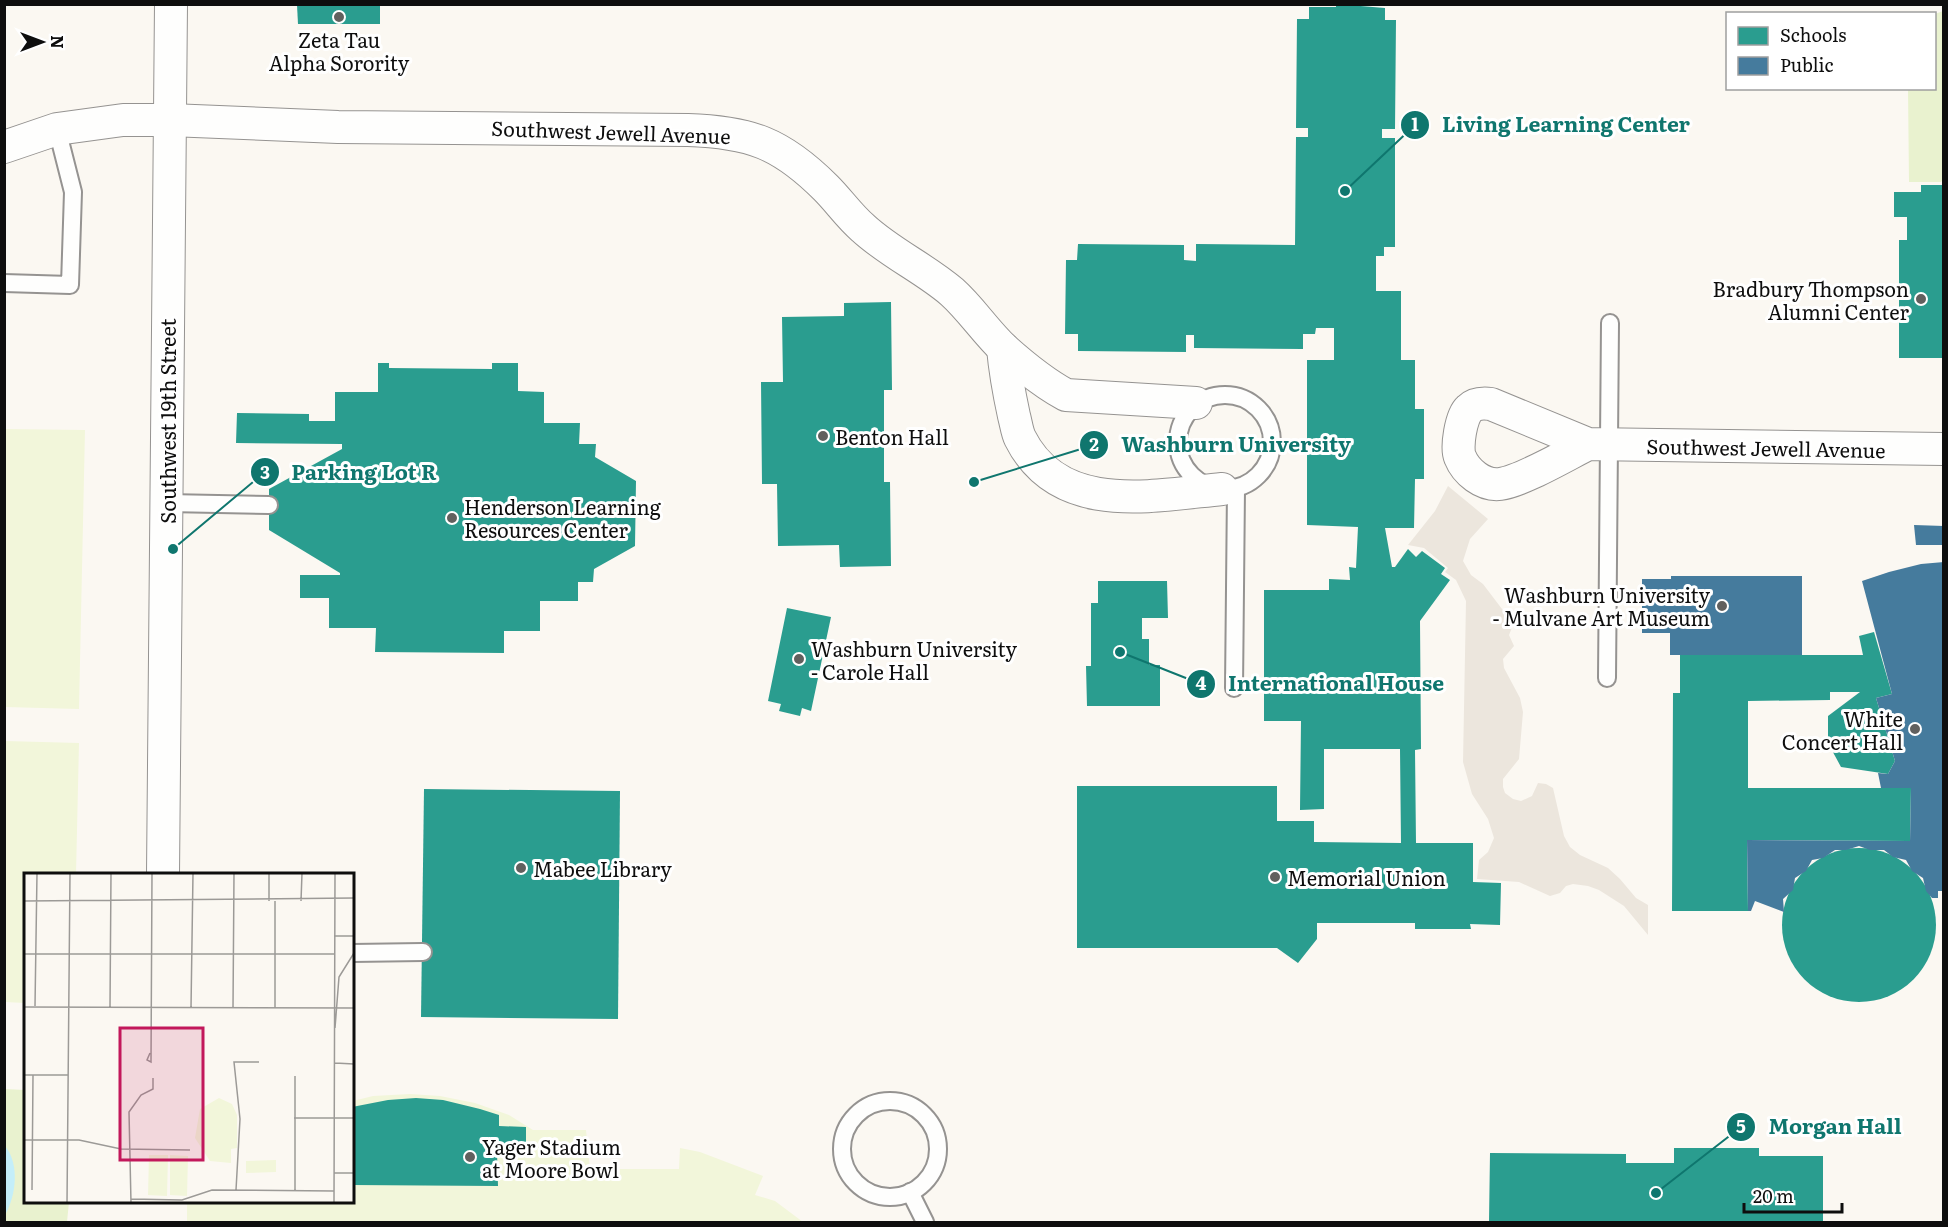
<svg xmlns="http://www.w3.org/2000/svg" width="1948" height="1227" font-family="Literata,serif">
<rect width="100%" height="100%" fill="#fbf8f2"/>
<!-- green -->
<g fill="#e9f2cf">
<polygon points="1943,11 1943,180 1941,182 1909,182 1908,89 1934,88 1935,14"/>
<polygon points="5,1089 25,1090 26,1202 69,1202 67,1222 5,1222"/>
</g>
<!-- pitch -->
<g fill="#f2f6da">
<polygon points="5,429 85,430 79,709 5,707"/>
<polygon points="5,741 79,743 76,874 26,874 25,1003 5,1002"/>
<polygon points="410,1094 440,1096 475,1103 509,1115 533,1130 586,1130 590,1169 679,1169 680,1148 700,1152 763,1176 755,1195 775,1201 803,1222 187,1222 187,1202 352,1202 353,1101 373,1096"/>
</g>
<!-- plaza -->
<polygon fill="#ece6dd" points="1448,486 1488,519 1470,539 1463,561 1471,575 1483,584 1502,609 1515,620 1509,635 1514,646 1503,659 1504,668 1520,698 1523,712 1519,759 1503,779 1503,787 1505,793 1513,799 1521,801 1532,796 1538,783 1546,784 1553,788 1564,836 1570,847 1580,855 1608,868 1620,879 1636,898 1648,905 1648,935 1624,906 1599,890 1588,886 1573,884 1566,886 1560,893 1550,896 1519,882 1477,879 1479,860 1488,852 1494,838 1488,819 1472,794 1463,762 1466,601 1456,580 1445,572 1448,568 1424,548 1408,545 1435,511"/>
<!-- water -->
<path fill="#c4eef9" d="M 5,1146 C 20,1164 16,1196 5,1215 Z"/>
<!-- schools -->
<g fill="#2a9d8f">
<polygon points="1336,4 1385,8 1385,20 1396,20 1395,129 1382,129 1382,138 1395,138 1395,247 1384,247 1384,256 1376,256 1376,291 1401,291 1401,360 1415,360 1415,409 1424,409 1424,479 1415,479 1414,528 1385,528 1392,567 1395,567 1408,549 1416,557 1422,551 1445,568 1441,574 1450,580 1420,621 1421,749 1415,750 1416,843 1473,843 1473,882 1501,883 1500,925 1470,924 1471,929 1415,929 1415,923 1317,923 1317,939 1298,963 1277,948 1077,948 1077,786 1277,786 1277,821 1314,821 1314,842 1401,843 1400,749 1324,749 1324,809 1300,810 1301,721 1264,721 1264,590 1329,590 1329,579 1350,580 1349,567 1356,568 1358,527 1307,525 1307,360 1334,360 1334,328 1316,328 1315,334 1303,334 1303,349 1194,348 1194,335 1186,335 1186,352 1078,351 1078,334 1065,334 1066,260 1077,260 1078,244 1184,245 1184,260 1196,261 1196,244 1295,245 1296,137 1308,137 1308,128 1296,128 1297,19 1309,19 1309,7 1336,7"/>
<polygon points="297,5 380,5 380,24 298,24"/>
<polygon points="1921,185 1944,185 1944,358 1899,358 1899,240 1907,240 1907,217 1894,217 1894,192 1921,192"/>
<polygon points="891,302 892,390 884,390 884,482 890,482 891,566 840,567 839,545 778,546 777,484 762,484 761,382 783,382 782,317 844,316 844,303"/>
<polygon points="378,363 389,363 389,368 492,369 492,363 518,363 518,391 544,392 544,423 580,423 579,444 596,444 595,457 636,481 635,546 594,569 593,582 578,582 578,601 540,601 540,631 504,631 504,653 375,652 376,628 329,628 329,598 300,598 300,575 340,575 340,573 269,530 269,489 342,449 342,444 236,443 237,413 309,414 309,421 335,421 335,392 378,392"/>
<polygon points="1098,581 1167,581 1168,618 1142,618 1142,639 1149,639 1149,665 1160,665 1160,706 1087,706 1086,666 1091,666 1091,603 1098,603"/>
<polygon points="787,608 831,617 811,711 802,708 800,716 779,711 781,704 768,701"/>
<polygon points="1874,632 1892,694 1876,698 1895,761 1888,774 1841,767 1828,743 1828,716 1860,692 1830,692 1830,700 1748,701 1748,788 1911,788 1910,841 1747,840 1748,911 1672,911 1673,693 1680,693 1680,655 1863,655 1859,636"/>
<polygon points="424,789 620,791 618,1019 421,1017"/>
<circle cx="1859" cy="925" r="77"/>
<polygon points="416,1098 443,1100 480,1109 499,1115 499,1126 526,1127 526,1152 497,1152 498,1186 352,1185 352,1107 388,1100"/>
<polygon points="1674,1148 1759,1148 1759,1156 1823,1156 1823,1222 1489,1222 1490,1153 1626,1154 1626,1163 1674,1163"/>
</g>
<!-- public -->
<g fill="#457b9d">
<polygon points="1914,525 1944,526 1944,545 1916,545"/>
<polygon points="1944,562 1944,891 1938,891 1938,898 1932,898 1926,891 1923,878 1912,871 1906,860 1893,857 1884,850 1870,850 1859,846 1846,850 1835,850 1823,858 1812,860 1806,871 1795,878 1793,890 1783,899 1784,912 1755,901 1751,911 1748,911 1747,840 1910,841 1911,788 1881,788 1878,773 1888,774 1895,761 1876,698 1892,694 1862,581 1889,572 1921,564"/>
<polygon points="1671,576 1802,576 1802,655 1670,655 1670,633 1642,633 1642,579 1671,579"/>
</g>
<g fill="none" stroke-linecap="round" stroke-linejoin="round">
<!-- service casing -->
<g stroke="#959391" stroke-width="20">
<g id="service">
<polyline points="4,283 70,285 73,192 57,129"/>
<circle cx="1225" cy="442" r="47"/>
<polyline points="167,503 269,505"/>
<polyline points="1607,678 1610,323"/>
<polyline points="1234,688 1236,489"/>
<polyline points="352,953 423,952"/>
<circle cx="890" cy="1149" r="48"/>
<polyline points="910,1192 925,1222"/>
</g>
</g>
<!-- minor casing -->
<g stroke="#959391" stroke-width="34">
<g id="minor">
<path d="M 4,147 L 57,129 L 123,120 L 170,120 L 338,127 L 688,130 C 750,132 781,143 826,188 C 839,201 849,216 863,228 C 890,253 924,268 952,292 C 971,309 985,331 1004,349 C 1023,366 1044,383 1066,395 L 1196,403"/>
<path d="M 1003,348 C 1005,371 1009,393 1014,416 C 1016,423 1017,432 1020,438 C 1059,516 1151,496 1222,489"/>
<path d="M 1588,444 C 1566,455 1522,481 1500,484 C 1483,486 1466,472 1460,457 C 1456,448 1461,416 1469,409 C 1475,403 1483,403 1491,404 L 1588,444 L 1944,449"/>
<polyline points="163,874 171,4"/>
</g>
</g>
<!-- service -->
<use href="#service" stroke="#fefefd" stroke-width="16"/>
<!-- minor -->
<use href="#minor" stroke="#fefefd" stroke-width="32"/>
</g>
<!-- markers -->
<g fill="#61605e" stroke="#fff" stroke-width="2">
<circle cx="339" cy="17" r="6"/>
<circle cx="1921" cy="299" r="6"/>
<circle cx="823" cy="436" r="6"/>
<circle cx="452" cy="518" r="6"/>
<circle cx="1722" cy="606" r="6"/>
<circle cx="799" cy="659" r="6"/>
<circle cx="1915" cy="729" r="6"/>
<circle cx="521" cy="868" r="6"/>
<circle cx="1275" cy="877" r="6"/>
<circle cx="470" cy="1157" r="6"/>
</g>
<g text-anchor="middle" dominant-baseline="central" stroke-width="6" stroke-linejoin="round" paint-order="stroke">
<!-- poi labels -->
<g font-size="20" fill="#0e0e0e" stroke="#fff" text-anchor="start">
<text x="339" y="39" text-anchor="middle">Zeta Tau<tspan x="339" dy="23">Alpha Sorority</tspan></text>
<text x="1909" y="288" text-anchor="end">Bradbury Thompson<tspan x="1909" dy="23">Alumni Center</tspan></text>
<text x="835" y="436">Benton Hall</text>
<text x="464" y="506">Henderson Learning<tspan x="464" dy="23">Resources Center</tspan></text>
<text x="1710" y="594" text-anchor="end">Washburn University<tspan x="1710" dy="23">- Mulvane Art Museum</tspan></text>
<text x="811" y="648">Washburn University<tspan x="811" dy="23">- Carole Hall</tspan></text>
<text x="1903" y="718" text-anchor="end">White<tspan x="1903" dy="23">Concert Hall</tspan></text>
<text x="533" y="868">Mabee Library</text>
<text x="1287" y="877">Memorial Union</text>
<text x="482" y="1146">Yager Stadium<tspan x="482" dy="23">at Moore Bowl</tspan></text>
</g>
<!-- street labels -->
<g font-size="20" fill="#0e0e0e" stroke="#fff">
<text transform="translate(611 131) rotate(2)">Southwest Jewell Avenue</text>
<text transform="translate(167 421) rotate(-90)">Southwest 19th Street</text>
<text transform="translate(1766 447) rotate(1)">Southwest Jewell Avenue</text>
</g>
</g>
<!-- overview -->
<g transform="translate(24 873)">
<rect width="330" height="330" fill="#fbf8f2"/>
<path d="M 195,225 L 208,231 L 213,242 L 213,275 L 207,276 L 207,290 L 186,288 L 171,265 L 176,236 ZM 125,282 L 144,282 L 143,323 L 124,322 ZM 146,282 L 164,283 L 163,323 L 146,322 ZM 252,287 L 252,299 L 222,300 L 222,288 Z" fill="#f2f6da"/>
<path fill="none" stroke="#9c9a97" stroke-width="1.5" d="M 0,28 L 330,25M 245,28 L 245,0M 277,28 L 278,0M 310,63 L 330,63M 0,81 L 310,81M 11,133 L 13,0M 0,134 L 330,135M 86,134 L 87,0M 167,135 L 169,0M 209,135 L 210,0M 251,135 L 251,28M 311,155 L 315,104 L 330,80M 126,180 L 123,187 L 127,189 L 128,0M 311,190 L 330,191M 0,202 L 44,202M 271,203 L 271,318M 270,245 L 330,245M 0,267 L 55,267 L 97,276 L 166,277M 310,300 L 330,300M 8,317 L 9,202M 212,317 L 216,246 L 210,189 L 235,189M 107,326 L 158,327 L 188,317 L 310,318M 43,330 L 46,0M 107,330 L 105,239 L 117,222 L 129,216 L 129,205M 310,330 L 311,0"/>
<path fill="#c2185b" fill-opacity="0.15" stroke="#c2185b" stroke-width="3" d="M 96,155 L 179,155 L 179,287 L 96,287 Z"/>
<rect width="330" height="330" fill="none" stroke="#0e0e0e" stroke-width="3"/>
</g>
<!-- callouts -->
<path fill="none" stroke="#0f766e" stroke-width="2" d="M1345 191L1415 125M974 482L1094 445M173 549L265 472M1120 652L1201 684M1656 1193L1741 1127"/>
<g fill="#0f766e" stroke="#fff" stroke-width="2">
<circle cx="1345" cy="191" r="6"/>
<circle cx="974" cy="482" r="6"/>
<circle cx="173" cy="549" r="6"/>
<circle cx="1120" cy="652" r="6"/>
<circle cx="1656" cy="1193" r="6"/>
<circle cx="1415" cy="125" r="15"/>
<circle cx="1094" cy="445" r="15"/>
<circle cx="265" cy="472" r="15"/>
<circle cx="1201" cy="684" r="15"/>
<circle cx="1741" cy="1127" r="15"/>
</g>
<g font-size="18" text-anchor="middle" font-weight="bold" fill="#fff">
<text x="1415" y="131">1</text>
<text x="1094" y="451">2</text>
<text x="265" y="479">3</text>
<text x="1201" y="690">4</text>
<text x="1741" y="1133">5</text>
</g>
<g font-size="21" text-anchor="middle" font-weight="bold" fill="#0f766e" stroke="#fff" stroke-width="6" stroke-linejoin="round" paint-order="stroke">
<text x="1566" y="132">Living Learning Center</text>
<text x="1236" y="452">Washburn University</text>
<text x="364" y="480">Parking Lot R</text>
<text x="1336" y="691">International House</text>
<text x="1835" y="1134">Morgan Hall</text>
</g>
<!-- border -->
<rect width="1948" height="1227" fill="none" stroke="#0e0e0e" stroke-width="12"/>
<!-- legend -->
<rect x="1726" y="12" width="210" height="78" fill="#ffffff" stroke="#9f9f9f" stroke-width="1.5"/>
<rect x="1738" y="27" width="30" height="18" fill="#2a9d8f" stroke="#9f9f9f" stroke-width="1.5"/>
<text x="1780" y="42" font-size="18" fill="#0e0e0e">Schools</text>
<rect x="1738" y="57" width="30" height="18" fill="#457b9d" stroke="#9f9f9f" stroke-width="1.5"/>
<text x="1780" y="72" font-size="18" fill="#0e0e0e">Public</text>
<!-- north arrow -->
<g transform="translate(42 42) rotate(90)" stroke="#ffffff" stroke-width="4.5" paint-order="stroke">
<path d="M0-4.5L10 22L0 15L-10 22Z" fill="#0e0e0e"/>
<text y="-9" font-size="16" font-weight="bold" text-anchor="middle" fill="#0e0e0e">N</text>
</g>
<!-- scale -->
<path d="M1744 1203v9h98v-9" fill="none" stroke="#0e0e0e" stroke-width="3"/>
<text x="1753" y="1203" font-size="18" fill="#0e0e0e" stroke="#ffffff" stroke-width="4.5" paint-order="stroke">20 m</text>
</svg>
